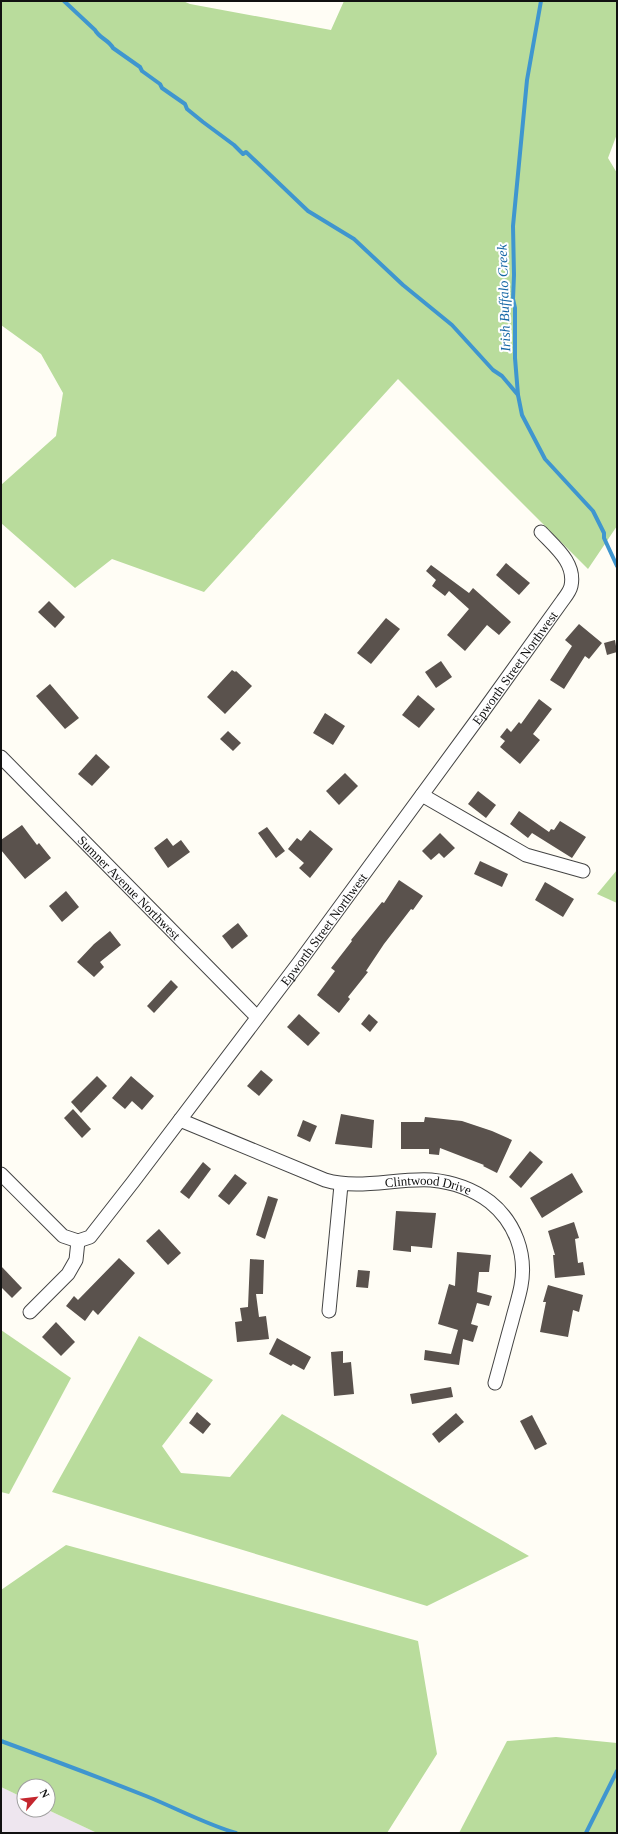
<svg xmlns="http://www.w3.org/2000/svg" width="618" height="1834" font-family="Georgia,serif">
<rect width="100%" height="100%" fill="#fffdf5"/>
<!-- industrial -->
<polygon fill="#eee6ef" points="1,1787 24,1798 24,1810 48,1810 97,1833 1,1833"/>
<!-- forest -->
<g fill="#b9dc9c">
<polygon points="1,1 183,1 190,4 331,30 344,1 617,1 617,134 608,158 617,173 617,526 588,569 398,379 204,592 112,559 75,588 1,523 1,485 56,436 63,393 41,354 1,325"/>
<polygon points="617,870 617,903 597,894"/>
<polygon points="1,1330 71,1378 9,1494 1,1492"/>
<polygon points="139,1336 213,1380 162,1446 181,1473 230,1477 282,1414 529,1556 427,1606 52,1492"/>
<polygon points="66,1545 418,1641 437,1754 387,1833 97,1833 48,1810 48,1786 24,1786 24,1798 1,1787 1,1590"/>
<polygon points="556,1737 617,1743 616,1833 459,1833 507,1741"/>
</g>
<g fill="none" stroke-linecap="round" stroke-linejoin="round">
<!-- stream -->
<g stroke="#3f96cf" stroke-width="4">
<path d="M 64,1 L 95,30 C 99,38 109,40 113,48 L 140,67 L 142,71 L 160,84 L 162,88 L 185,104 L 187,109 L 203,122 L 234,145 L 243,154 L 246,152 L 308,211 L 354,239 L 403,285 L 452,325 L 493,370 L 502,376 L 518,395"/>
<polyline points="541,1 527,80 513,226 514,275 513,299 515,308 515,358 518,395 522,415 545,459 593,511 604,533 604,538 617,566"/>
<path d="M 1,1741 C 50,1759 98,1777 146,1796 C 176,1808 205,1824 236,1833"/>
<polyline points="586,1833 617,1771"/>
</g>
</g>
<!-- building -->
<g fill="#5a524d">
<polygon points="506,563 530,583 519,595 496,575"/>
<polygon points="431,565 469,593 473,588 511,622 499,635 487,625 465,651 447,635 469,609 449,591 445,596 432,586 436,580 426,571"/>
<polygon points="49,601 65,617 55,628 38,612"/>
<polygon points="386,618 400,629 371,664 357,653"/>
<polygon points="579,624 602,643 589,659 585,656 564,689 550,680 572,646 565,640"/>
<polygon points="615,640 617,652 607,655 604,643"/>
<polygon points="441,661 452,677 436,688 425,672"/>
<polygon points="232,670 235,672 236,671 252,686 225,714 207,697"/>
<polygon points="50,684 79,718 65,729 36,696"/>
<polygon points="418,695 435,709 419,728 402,715"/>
<polygon points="539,699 552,709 533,734 540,740 520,764 500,747 505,741 500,737 507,728 511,732 519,722 521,724"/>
<polygon points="325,713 345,726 333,745 313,733"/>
<polygon points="228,731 241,743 233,751 220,739"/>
<polygon points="96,754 110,767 92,786 78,774"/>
<polygon points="345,773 358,786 339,805 326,791"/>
<polygon points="478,791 496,805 486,818 468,804"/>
<polygon points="519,811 549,832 551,829 554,830 560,821 586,837 572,858 532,833 528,838 510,824"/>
<polygon points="22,825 37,845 39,843 51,858 25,879 1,850 1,840"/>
<polygon points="267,827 285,851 276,858 258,833"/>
<polygon points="310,830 333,849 310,878 299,868 304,863 288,849 297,838 301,841"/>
<polygon points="440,833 455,848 444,858 439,853 431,860 422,851"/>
<polygon points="167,838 173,846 181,840 190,852 168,868 154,848"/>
<polygon points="480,861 508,874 502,887 474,874"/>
<polygon points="399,880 423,896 413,910 411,909 384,944 366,971 368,972 348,997 350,999 339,1013 317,995 335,971 331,968 352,941 351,940 382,902 384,903"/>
<polygon points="545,882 574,899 563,917 535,900"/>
<polygon points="66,891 79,907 62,922 49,906"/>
<polygon points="238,923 248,936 232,949 222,936"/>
<polygon points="110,931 121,945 100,962 104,967 94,977 77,962 94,944"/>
<polygon points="171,980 178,987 154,1013 147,1006"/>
<polygon points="299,1014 320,1033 308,1046 287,1027"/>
<polygon points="369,1014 378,1022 370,1032 361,1024"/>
<polygon points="261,1070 273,1080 259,1096 247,1086"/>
<polygon points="97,1076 107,1086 81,1113 71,1102"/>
<polygon points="131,1076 154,1096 142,1110 132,1101 125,1109 112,1098"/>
<polygon points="73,1109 91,1129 82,1138 64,1118"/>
<polygon points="341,1114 374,1120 372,1148 335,1144"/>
<polygon points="425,1117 462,1121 492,1131 512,1140 497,1173 483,1166 484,1165 440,1148 439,1155 429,1154 429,1149 401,1149 401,1122 424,1122"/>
<polygon points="303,1120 317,1126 310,1142 297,1136"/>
<polygon points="530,1151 543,1162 521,1188 509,1177"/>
<polygon points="203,1162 211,1169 189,1199 180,1192"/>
<polygon points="572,1173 583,1192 542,1218 530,1198"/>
<polygon points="235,1174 247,1183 229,1205 218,1196"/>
<polygon points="268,1196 278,1199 265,1239 256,1235"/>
<polygon points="396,1211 436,1213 432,1248 411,1246 411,1252 393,1250"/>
<polygon points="574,1222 579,1238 575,1239 578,1263 583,1262 585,1275 555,1278 553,1255 555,1255 548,1231"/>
<polygon points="159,1229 181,1253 168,1265 146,1241"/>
<polygon points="457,1252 491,1255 489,1272 479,1272 477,1292 492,1296 489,1306 477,1303 471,1324 478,1326 473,1342 463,1339 459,1365 424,1360 425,1350 451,1354 458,1330 438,1324 449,1284 455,1286"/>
<polygon points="119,1258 135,1273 98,1315 93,1310 85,1321 66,1306 74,1296 78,1300"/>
<polygon points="250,1259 264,1260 263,1294 256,1294 259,1317 266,1316 269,1339 237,1342 235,1322 242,1321 240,1308 248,1307"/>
<polygon points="1,1266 22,1288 12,1298 1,1287"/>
<polygon points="358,1270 370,1271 368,1288 356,1287"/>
<polygon points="548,1285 583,1295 579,1312 573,1310 568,1337 540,1332 546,1302 543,1302"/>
<polygon points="56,1322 75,1342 61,1356 42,1337"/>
<polygon points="277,1338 311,1357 304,1370 293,1364 291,1366 269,1354"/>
<polygon points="343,1351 343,1363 351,1362 354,1394 334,1396 331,1352"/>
<polygon points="451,1387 453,1397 412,1404 410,1394"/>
<polygon points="197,1412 211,1424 203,1434 189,1423"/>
<polygon points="456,1413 464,1422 439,1443 432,1434"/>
<polygon points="532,1415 547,1444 535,1450 520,1421"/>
</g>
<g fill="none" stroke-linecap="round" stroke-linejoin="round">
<!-- minor casing -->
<g stroke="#444" stroke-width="15">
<g id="minor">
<path id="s1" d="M 1,757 L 257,1017"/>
<polyline points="422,795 526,855 583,871"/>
<path id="s2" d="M 180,1120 L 325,1180 C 359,1190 395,1178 431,1180 C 452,1182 473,1189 490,1202 C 515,1222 527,1254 521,1286 C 519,1297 515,1309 512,1321 C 506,1342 501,1362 495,1383"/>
<polyline points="1,1174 63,1236 78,1241"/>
<path id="s3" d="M 78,1241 L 90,1237 L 133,1182 L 298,964 L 479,717 L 563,600 C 566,596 570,591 571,586 C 576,563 555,547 541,532"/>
<polyline points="329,1311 341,1185"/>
<polyline points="30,1312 68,1274 76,1260 78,1241"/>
</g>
</g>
<!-- minor -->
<use href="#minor" stroke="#fff" stroke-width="13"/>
</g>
<g text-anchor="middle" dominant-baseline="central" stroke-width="4" stroke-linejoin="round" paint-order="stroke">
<!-- street labels -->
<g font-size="13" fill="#111" stroke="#fff">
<text stroke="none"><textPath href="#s3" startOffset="723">Epworth Street Northwest</textPath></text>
<text stroke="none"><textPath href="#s1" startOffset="183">Sumner Avenue Northwest</textPath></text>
<text stroke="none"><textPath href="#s3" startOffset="399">Epworth Street Northwest</textPath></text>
<text stroke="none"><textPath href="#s2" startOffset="261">Clintwood Drive</textPath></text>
</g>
<!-- water labels -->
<g font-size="14" font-style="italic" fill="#1768a6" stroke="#fff">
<text transform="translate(504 298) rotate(-92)">Irish Buffalo Creek</text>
</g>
</g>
<!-- border -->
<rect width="618" height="1834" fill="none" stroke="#111111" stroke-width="4"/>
<!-- north arrow -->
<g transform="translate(36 1798) rotate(62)"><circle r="19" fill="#ffffff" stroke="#a0a0a0"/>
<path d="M0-3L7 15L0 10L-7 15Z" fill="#c4262e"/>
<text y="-6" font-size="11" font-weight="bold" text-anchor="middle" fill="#111111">N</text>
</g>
</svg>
